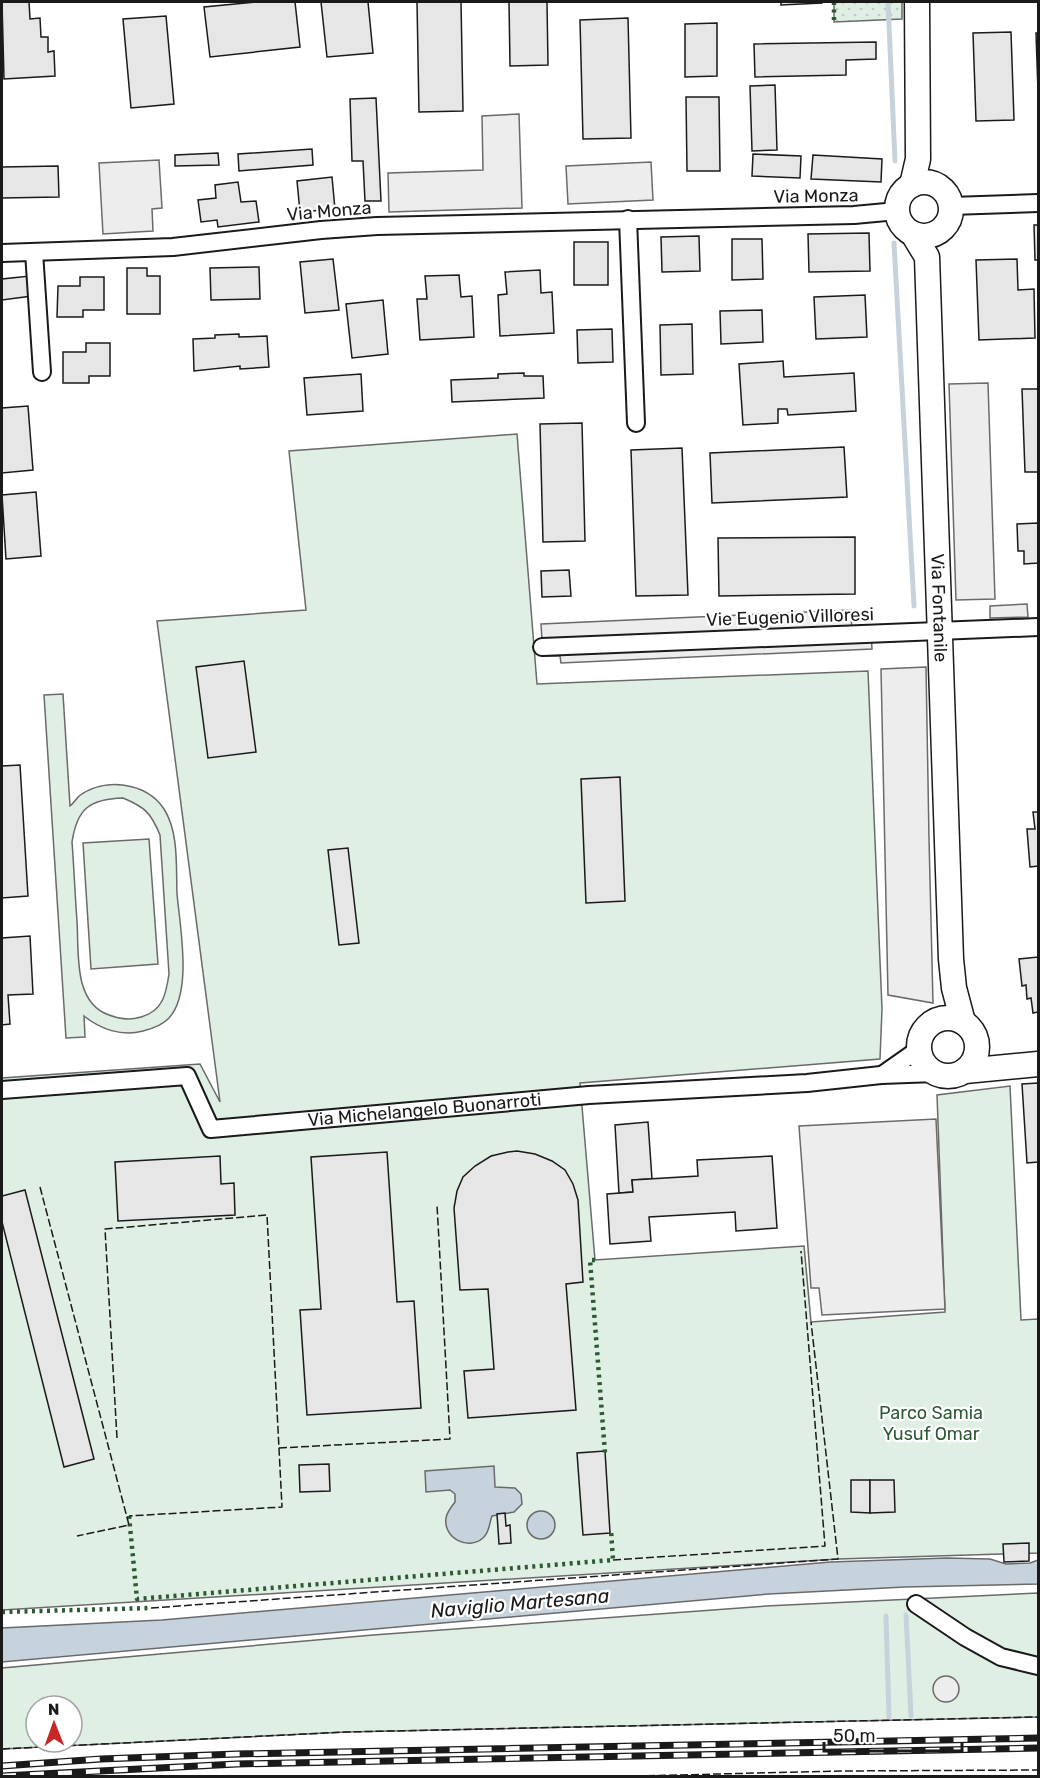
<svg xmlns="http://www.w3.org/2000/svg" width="1040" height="1778" font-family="Rubik,sans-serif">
<defs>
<pattern id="grass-dots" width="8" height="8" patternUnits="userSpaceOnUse" patternTransform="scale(1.5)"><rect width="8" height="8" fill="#e0efe3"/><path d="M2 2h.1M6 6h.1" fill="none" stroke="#c0ccc2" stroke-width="1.8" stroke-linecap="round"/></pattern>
</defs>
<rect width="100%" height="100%" fill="#fff"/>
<!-- grass -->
<polygon fill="url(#grass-dots)" stroke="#6a6a6a" stroke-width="1.5" points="834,2 902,2 902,19 834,22"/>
<!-- park -->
<g fill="#e0efe3" stroke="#6a6a6a" stroke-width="1.5" fill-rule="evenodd">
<polygon points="517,434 537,684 868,671 882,1009 880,1059 580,1083 595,1260 804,1246 811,1322 945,1312 937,1095 1010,1086 1021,1320 1038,1319 1038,1553 838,1559 2,1610 2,1078 200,1064 220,1102 157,621 306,610 289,451"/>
<path d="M 63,694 L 70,806 C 73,804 76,799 79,796 C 104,777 146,782 164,809 C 179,832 176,868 177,894 C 180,927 193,994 168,1019 C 162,1025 151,1029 143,1031 C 122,1037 100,1029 84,1016 L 85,1037 L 66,1038 L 44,695 ZM 123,798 C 145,807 151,813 160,835 L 169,974 C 166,994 163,1011 141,1017 C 131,1020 119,1019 109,1015 C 73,1003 79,952 77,921 C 75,895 74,868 72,842 C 77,809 89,799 123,798 Z"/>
<polygon points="149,839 158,964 91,969 83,843"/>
<path d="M 1038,1593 L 1038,1717 L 346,1732 L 2,1749 L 2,1668 L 373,1635 L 766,1606 ZM 36,1706 L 72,1706 L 72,1742 L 36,1742 Z"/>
</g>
<!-- parking -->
<g fill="#ededed" stroke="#6a6a6a" stroke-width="1.5">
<polygon points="519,114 522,208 389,212 388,173 483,170 482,116"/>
<polygon points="159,160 162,208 152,209 153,231 103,234 99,163"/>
<polygon points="651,162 653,200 568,204 566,166"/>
<polygon points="988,383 995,599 956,600 949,384"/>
<polygon points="1027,604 1028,617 990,618 990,606"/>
<polygon points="851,610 852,634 871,633 872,649 561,663 560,656 543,656 541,624"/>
<polygon points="926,667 929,839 933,1003 888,995 881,669"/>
<polygon points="936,1119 945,1309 822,1315 819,1288 811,1288 799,1126"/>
<circle cx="946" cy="1689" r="13"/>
</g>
<!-- water -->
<g fill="#c6d2dc" stroke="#6a6a6a" stroke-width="1.5">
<path d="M 494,1466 L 495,1487 L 515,1488 L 521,1494 L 522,1504 L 514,1512 L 492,1516 C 489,1523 490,1532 483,1538 C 468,1551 443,1538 446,1518 C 447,1512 451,1507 455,1502 L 455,1494 L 450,1490 L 426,1492 L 425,1471 Z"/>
<circle cx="541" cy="1525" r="14"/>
<polygon points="947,1558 990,1559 1006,1564 1030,1563 1038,1560 1038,1584 905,1587 769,1594 2,1662 2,1628 162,1620 830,1562"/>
</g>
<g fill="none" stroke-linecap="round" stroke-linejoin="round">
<!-- stream -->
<g stroke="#c6d2dc" stroke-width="5">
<polyline points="888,2 895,161"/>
<polyline points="894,243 914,606"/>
<polyline points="906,1615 911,1716"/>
<polyline points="886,1616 889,1717"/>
</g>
</g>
<!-- building -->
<g fill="#e6e6e6" stroke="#1a1a1a" stroke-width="1.5">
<polygon points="2,2 29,2 30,19 40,18 41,37 48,37 48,52 54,51 55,76 4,79"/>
<polygon points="257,2 295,2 300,47 210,57 204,7"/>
<polygon points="321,2 368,2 373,53 327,57"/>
<polygon points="417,2 461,2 463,111 419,112"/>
<polygon points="509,2 547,2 548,65 510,66"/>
<polygon points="781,2 822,2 822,3 781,5"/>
<polygon points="166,16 174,104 131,108 123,19"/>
<polygon points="628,18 631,138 583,139 580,20"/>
<polygon points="717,23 717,76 685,77 685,24"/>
<polygon points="1011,32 1014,120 976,121 973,33"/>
<polygon points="1036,33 1038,33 1038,92"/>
<polygon points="876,42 876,59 846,60 846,75 755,77 754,44"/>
<polygon points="775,85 777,150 752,151 750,86"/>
<polygon points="686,97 719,97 720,171 687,171"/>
<polygon points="376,98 381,201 365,201 363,161 352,161 350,99"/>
<polygon points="312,149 313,165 239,171 238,154"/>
<polygon points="218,153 219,165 175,166 175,155"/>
<polygon points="753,154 801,156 800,178 752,176"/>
<polygon points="813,155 882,159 881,182 811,179"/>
<polygon points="58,166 59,197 2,198 2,167"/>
<polygon points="332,177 335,209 300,212 297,181"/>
<polygon points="238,182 241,202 256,201 259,222 218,227 217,220 201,222 198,200 216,198 215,185"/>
<polygon points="1034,225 1038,225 1038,260 1035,260"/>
<polygon points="869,233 870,271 809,272 808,234"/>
<polygon points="699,236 700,271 662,272 661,237"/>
<polygon points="732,239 762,239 763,279 732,280"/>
<rect x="574" y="242" width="34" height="43"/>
<polygon points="333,259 339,310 305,313 300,262"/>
<polygon points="1017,259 1018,290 1034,289 1035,338 979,340 976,260"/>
<polygon points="259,267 260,299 211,300 210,268"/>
<polygon points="127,268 147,268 147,276 160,276 160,314 127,314"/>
<polygon points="540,270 541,293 552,292 554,333 500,336 498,295 507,294 505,272"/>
<polygon points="459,275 461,297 472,296 474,337 420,340 417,299 427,299 425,276"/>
<polygon points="30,276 32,296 2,300 2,279"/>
<polygon points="80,277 104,277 104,310 83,310 83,317 57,317 58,286 80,286"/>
<polygon points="865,295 867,337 816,339 814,297"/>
<polygon points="383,300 388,354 352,358 346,304"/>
<polygon points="762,310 763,342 721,344 720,311"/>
<polygon points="692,324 693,374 661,375 660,325"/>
<polygon points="612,329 613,362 578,363 577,330"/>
<polygon points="239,334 239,337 267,336 269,367 240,369 240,366 194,371 193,339 215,338 215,335"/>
<polygon points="86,343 110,343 110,376 89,376 89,383 63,383 63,352 86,352"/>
<polygon points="783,361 784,377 854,373 856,411 788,415 787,409 778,409 778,423 743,425 739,364"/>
<polygon points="524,373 524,376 543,376 544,398 452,402 451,380 498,378 498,374"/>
<polygon points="361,374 363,411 307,415 304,378"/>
<polygon points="1022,389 1038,389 1038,472 1025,472"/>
<polygon points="28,406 33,470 2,473 2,408"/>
<polygon points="582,423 585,541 543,542 540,424"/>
<polygon points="844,447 847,497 712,503 710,453"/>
<polygon points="682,448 688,595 636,596 631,450"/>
<polygon points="36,492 41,556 6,559 2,495"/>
<polygon points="1038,523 1038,563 1024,564 1024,551 1018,551 1017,524"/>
<polygon points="855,537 855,594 719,596 718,538"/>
<polygon points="569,570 571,596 542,597 541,571"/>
<polygon points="244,661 256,752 208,758 196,667"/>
<polygon points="20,765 28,896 2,898 2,766"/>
<polygon points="620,777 625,901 586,903 581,779"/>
<polygon points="1033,812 1038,812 1038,866 1030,867 1027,829 1035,829"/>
<polygon points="348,848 359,943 339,945 328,850"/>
<polygon points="30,936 33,994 8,995 10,1024 2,1025 2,938"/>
<polygon points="1038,957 1038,1012 1033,1013 1031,998 1027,999 1026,985 1022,986 1019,959"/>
<polygon points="1038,1083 1038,1162 1027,1163 1022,1084"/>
<polygon points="648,1122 652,1179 632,1180 633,1192 619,1193 615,1125"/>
<polygon points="517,1151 535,1154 552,1161 565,1170 573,1184 578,1200 583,1282 566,1284 576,1410 468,1418 464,1371 494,1369 488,1289 460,1290 454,1208 457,1191 463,1177 475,1166 491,1156 508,1152"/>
<polygon points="387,1152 397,1302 414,1301 421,1408 307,1415 300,1310 321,1309 311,1157"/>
<polygon points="220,1156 221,1184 234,1183 235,1215 118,1221 115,1162"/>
<polygon points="772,1156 777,1228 736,1231 735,1212 649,1217 651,1241 610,1244 607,1194 633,1192 632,1180 698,1176 697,1160"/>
<polygon points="25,1190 94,1459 64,1467 2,1222 2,1196"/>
<polygon points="605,1451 610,1533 583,1535 577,1453"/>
<polygon points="329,1464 330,1491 300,1492 299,1465"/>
<polygon points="851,1480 870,1480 870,1513 851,1512"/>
<polygon points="870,1480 894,1480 895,1512 870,1513"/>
<polygon points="505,1513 506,1526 510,1525 511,1543 499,1544 497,1514"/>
<polygon points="1029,1543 1029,1561 1004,1562 1003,1544"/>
</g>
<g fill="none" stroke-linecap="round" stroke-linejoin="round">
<!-- street casing -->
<g stroke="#1a1a1a" stroke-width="20">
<g id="street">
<polyline points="951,206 1038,203"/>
<polyline points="628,219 636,423"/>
<polyline points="34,252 42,372"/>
<polyline points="2,253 173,247 321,230 377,226 854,215 897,211"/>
<polyline points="542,647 1038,627"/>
<polyline points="882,1075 919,1049"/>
<path id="s1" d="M 2,1090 L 187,1076 L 211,1129 L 589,1095 L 807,1083 L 881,1075 L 936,1073"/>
<polyline points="916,1604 965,1637 1001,1657 1038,1666"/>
</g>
</g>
<!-- secondary casing -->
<g stroke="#1a1a1a" stroke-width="27">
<g id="secondary">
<circle cx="924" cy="209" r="27"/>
<polyline points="912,185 918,159 917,2"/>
<path id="s2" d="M 913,234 L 927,257 L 951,959 L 954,988 L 963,1022"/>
<circle cx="948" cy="1047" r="29"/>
<polyline points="965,1071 1038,1064"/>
</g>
</g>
<!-- street -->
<use href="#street" stroke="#fff" stroke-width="16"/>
<!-- secondary -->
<use href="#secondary" stroke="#fff" stroke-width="24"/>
<!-- rail casing -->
<g stroke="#1a1a1a" stroke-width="7">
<g id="rail">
<polyline points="2,1766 101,1759 237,1754 1038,1738"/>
<polyline points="2,1776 237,1764 1038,1748"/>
</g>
</g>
<!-- rail -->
<use href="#rail" stroke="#fff" stroke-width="4.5" stroke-dasharray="14" stroke-linecap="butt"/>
<!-- hedge -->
<g stroke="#2b5a34" stroke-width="4.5" stroke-dasharray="3 4.5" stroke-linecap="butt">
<polyline points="834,2 834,22"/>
<polyline points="595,1260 590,1260 605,1453"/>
<polyline points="129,1516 137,1599 613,1560 611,1530"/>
<polyline points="2,1612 151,1608"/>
</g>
<!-- fence -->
<g stroke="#1a1a1a" stroke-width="1.5" stroke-dasharray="8 3" stroke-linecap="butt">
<polyline points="40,1187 129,1525 77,1536"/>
<polyline points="117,1438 105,1229 267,1215 282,1507 129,1516"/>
<polyline points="279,1448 450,1439 437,1205"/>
<polyline points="613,1560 825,1546 801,1251"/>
<polyline points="151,1608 838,1559 811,1322"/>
<polyline points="2,1749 346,1732 1038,1717"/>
<polyline points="636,1776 840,1771 1038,1770"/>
</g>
</g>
<g text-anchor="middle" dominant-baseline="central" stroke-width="4.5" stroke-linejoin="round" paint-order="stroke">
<!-- street labels -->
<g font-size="18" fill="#1a1a1a" stroke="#fff">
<text transform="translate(816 196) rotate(-1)">Via Monza</text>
<text transform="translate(329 211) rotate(-5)">Via Monza</text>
<text stroke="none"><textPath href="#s2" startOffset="378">Via Fontanile</textPath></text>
<text transform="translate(790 617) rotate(-2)">Vie Eugenio Villoresi</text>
<text stroke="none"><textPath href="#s1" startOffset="458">Via Michelangelo Buonarroti</textPath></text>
</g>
<!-- park labels -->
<g font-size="18" fill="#2b5a34" stroke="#fff">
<text x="931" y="1413">Parco Samia<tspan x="931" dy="21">Yusuf Omar</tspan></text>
</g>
<!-- water labels -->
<g font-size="20" font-style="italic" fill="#1a1a1a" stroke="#fff">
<text transform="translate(520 1603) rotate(-5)">Naviglio Martesana</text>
</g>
</g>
<!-- border -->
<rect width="1040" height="1778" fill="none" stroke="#1a1a1a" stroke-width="6"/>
<!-- north arrow -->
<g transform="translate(54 1724) rotate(359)"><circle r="28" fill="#ffffff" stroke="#a3a3a3" stroke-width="1.5"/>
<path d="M0-4.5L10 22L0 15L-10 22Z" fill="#c62828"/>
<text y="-9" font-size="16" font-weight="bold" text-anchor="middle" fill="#1a1a1a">N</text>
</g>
<!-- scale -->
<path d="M824 1742v9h138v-9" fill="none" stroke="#1a1a1a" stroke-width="3"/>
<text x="833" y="1742" font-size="18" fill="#1a1a1a" stroke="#ffffff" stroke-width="4.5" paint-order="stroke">50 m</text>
</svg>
